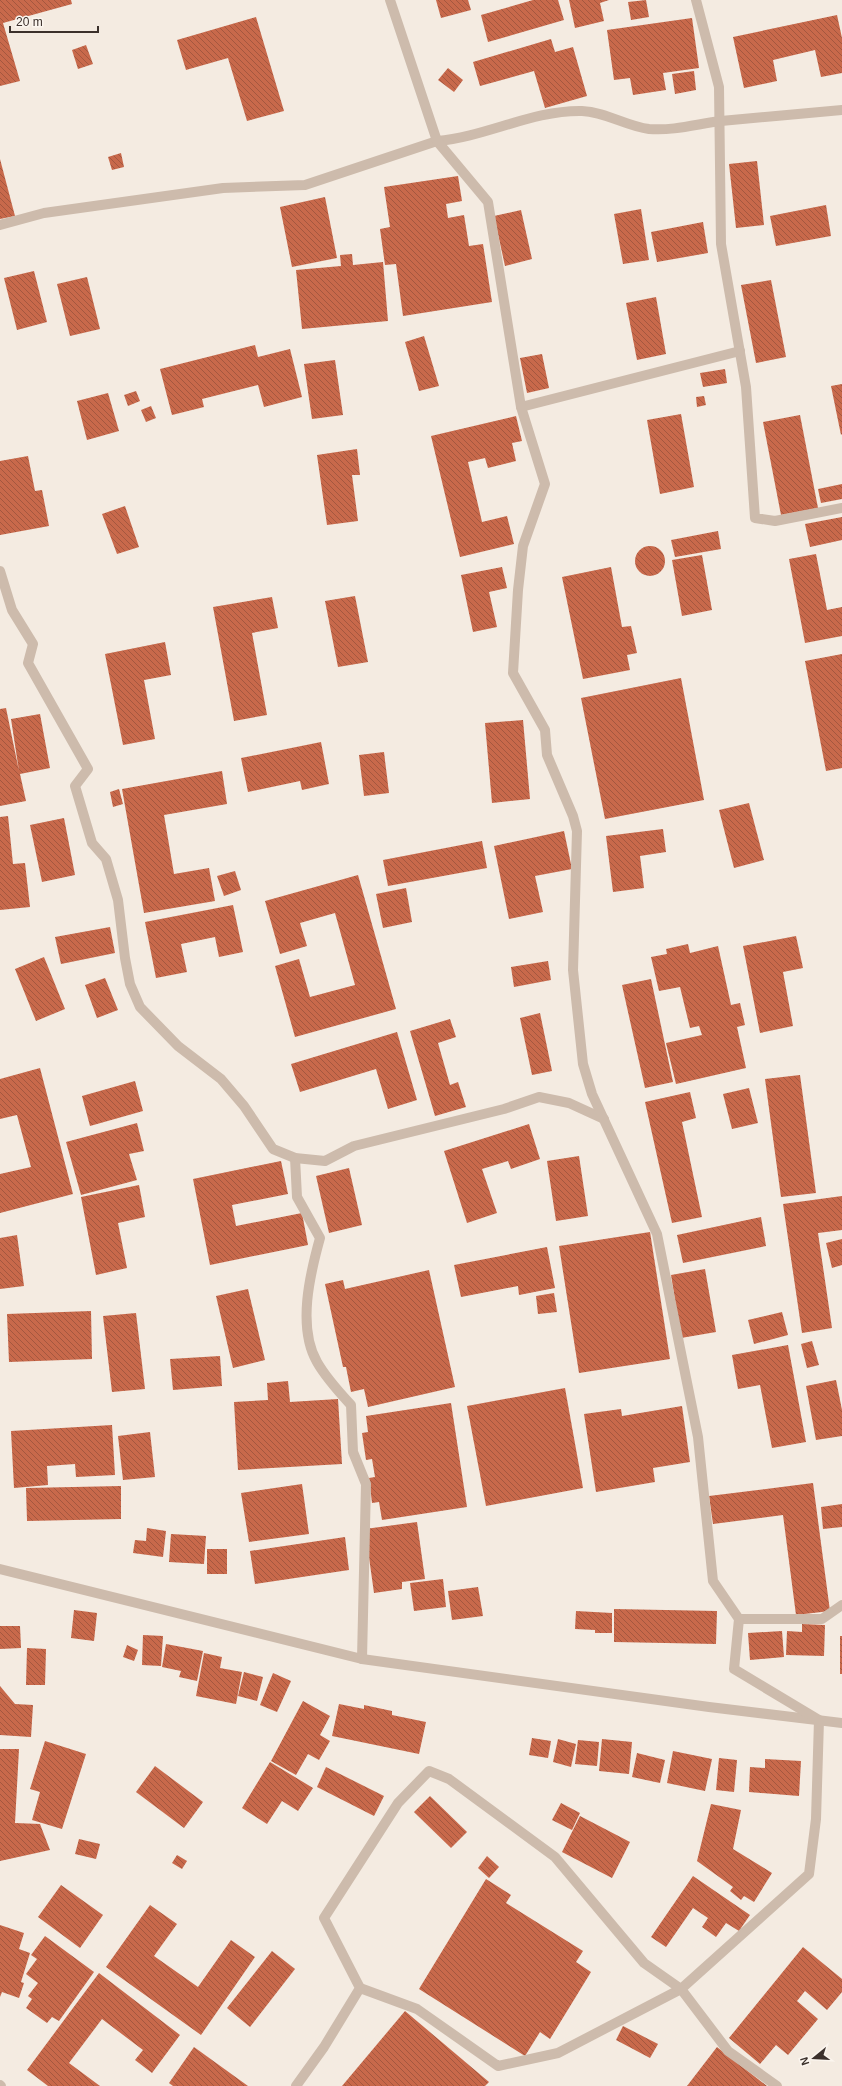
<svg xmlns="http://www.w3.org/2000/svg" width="842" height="2086" font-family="Arial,sans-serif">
<defs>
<pattern id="building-back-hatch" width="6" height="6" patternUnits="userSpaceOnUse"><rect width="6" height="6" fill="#c8694b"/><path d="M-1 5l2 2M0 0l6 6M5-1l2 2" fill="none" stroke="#a4573f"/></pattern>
</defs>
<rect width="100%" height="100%" fill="#f4ebe1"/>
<!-- building -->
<g fill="url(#building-back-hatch)">
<polygon points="0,0 71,0 72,4 3,23 20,81 0,86"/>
<polygon points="436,0 468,0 471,10 441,18"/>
<polygon points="533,0 558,0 564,20 488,42 481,15"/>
<polygon points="569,0 609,0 600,3 604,21 575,28"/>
<polygon points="646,0 649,17 631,20 628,2"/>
<polygon points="837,15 842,38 842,73 821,77 815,50 773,60 777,81 744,88 733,37"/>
<polygon points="256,17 284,111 247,121 228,58 186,70 177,40"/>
<polygon points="692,18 699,68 663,73 666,90 633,95 630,78 614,80 607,30"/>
<polygon points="551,39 555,52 573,47 587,96 545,108 534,71 480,86 473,62"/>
<polygon points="86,45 93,64 78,69 72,50"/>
<polygon points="448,68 463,80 454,92 438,80"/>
<polygon points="694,71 696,90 675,94 672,74"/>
<polygon points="121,153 124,167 112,170 108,157"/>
<polygon points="0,159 15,216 0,219"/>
<polygon points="757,161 764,225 736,228 729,164"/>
<polygon points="458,176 462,201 446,204 448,218 464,215 469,246 483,244 492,302 403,316 396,264 385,265 380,229 390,227 384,187"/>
<polygon points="325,197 337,258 292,267 280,207"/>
<polygon points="826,205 831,236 776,246 770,216"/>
<polygon points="641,209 649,260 623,264 614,214"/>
<polygon points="521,210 532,259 505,266 494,216"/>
<polygon points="703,222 708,253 657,262 651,232"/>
<polygon points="352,254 353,265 383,262 388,321 302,329 296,270 341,266 340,255"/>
<polygon points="34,271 47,322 17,330 4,278"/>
<polygon points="87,277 100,329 70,336 57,284"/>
<polygon points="771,280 786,357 756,363 741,285"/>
<polygon points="656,297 666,354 637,360 626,303"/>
<polygon points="424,336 439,386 419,391 405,342"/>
<polygon points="255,345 258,357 290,349 302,397 264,407 258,385 202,399 204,407 172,415 160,369"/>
<polygon points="542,354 549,388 527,393 520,358"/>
<polygon points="335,360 343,415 312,419 304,364"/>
<polygon points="725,369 727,383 703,387 700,373"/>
<polygon points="842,384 842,434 841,435 831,386"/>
<polygon points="136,391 140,401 128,406 124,395"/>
<polygon points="108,393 119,431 87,440 77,401"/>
<polygon points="704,396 706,405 697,407 696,397"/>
<polygon points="151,406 156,418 146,422 141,410"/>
<polygon points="681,414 694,487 660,494 647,420"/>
<polygon points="800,415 818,508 781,515 763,422"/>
<polygon points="516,416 522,441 512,443 516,461 488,468 485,458 468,462 482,522 507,516 514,544 460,557 431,436"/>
<polygon points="357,449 360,475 352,475 358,521 327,525 317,455"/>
<polygon points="28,456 35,491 42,490 49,526 0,535 0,461"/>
<polygon points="842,484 842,499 821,503 818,489"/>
<polygon points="125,506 139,547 117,554 102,514"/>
<polygon points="842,517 842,540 810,547 805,524"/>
<polygon points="718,531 721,549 675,557 671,540"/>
<circle cx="650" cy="561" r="15"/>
<polygon points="816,554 827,610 842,607 842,636 805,643 789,559"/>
<polygon points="702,555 712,610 682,616 672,560"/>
<polygon points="502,567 507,588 489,592 497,627 473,632 461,575"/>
<polygon points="611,567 622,627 631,626 637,653 627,655 630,670 583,679 562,577"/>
<polygon points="355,596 368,662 338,667 325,601"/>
<polygon points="272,597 278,628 252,633 267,715 234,721 213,607"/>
<polygon points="165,642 171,675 144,680 155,739 123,745 105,654"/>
<polygon points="842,654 842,768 826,771 805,661"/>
<polygon points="681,678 704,800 605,819 581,698"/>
<polygon points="6,708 19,771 11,719 40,714 50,768 20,774 26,801 0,806 0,709"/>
<polygon points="523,720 530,799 492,803 485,723"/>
<polygon points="321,742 329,784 302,790 300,781 248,792 241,758"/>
<polygon points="384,752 389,793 364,796 359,755"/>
<polygon points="222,771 227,804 164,815 174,874 209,868 215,901 144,913 122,789"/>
<polygon points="119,789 123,804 113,807 110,792"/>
<polygon points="749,803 764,860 734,868 719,810"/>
<polygon points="8,816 13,864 25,863 30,907 0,910 0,817"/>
<polygon points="64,818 75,875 42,882 30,825"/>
<polygon points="663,829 666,852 640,856 644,888 613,892 606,836"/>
<polygon points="564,831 572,869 535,876 543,912 509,919 494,846"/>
<polygon points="482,841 487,868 388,886 383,860"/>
<polygon points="235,871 241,890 224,896 217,876"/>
<polygon points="358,875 396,1009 295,1037 275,966 299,959 310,997 355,985 335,913 300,923 307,946 280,954 265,901"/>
<polygon points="406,888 412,922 383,928 376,894"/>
<polygon points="233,905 243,952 219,957 215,937 181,944 187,972 156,978 145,922"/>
<polygon points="110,927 115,953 61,964 55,937"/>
<polygon points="796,936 803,968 783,972 793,1026 760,1033 743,946"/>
<polygon points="688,944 690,953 718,946 731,1005 740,1003 745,1025 737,1027 746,1068 676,1084 666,1043 702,1035 699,1026 690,1028 680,987 659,991 651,957 667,954 666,949"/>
<polygon points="44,957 65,1009 36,1021 15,969"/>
<polygon points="548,961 551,980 514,987 511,967"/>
<polygon points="105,978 118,1010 97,1018 85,985"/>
<polygon points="651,979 673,1082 645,1088 622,985"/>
<polygon points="540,1013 552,1071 532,1075 520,1018"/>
<polygon points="450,1019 456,1037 438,1043 450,1085 458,1082 466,1107 435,1116 410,1031"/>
<polygon points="397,1032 417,1100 388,1109 376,1069 300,1092 291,1064"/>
<polygon points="40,1068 73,1194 0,1213 0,1174 31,1167 17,1115 0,1119 0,1079"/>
<polygon points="800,1075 816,1193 781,1197 765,1079"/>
<polygon points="135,1081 143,1111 90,1126 82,1096"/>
<polygon points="749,1088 758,1123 732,1129 723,1094"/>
<polygon points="690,1092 696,1118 682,1122 702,1217 672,1223 645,1102"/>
<polygon points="137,1123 144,1151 129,1154 137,1180 81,1195 66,1142"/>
<polygon points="529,1124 540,1159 511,1169 508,1161 482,1169 497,1213 467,1223 444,1151"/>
<polygon points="579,1156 588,1216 556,1221 547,1161"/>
<polygon points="281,1161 288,1194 232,1205 236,1226 302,1213 308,1245 210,1265 193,1179"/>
<polygon points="349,1168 362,1225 329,1233 316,1176"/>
<polygon points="139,1185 145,1217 118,1223 127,1268 96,1275 81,1197"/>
<polygon points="842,1196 842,1230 818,1233 832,1328 802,1333 783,1204"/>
<polygon points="761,1217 766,1246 683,1263 677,1235"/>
<polygon points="650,1232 670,1359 579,1373 559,1246"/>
<polygon points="17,1235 24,1286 0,1289 0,1238"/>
<polygon points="842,1239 842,1265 832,1268 826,1243"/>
<polygon points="547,1247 555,1288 519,1295 518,1286 461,1297 454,1265"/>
<polygon points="705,1269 716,1332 681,1338 671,1275"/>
<polygon points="429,1270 455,1387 368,1407 364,1389 351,1392 346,1367 343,1367 325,1284 343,1280 345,1289"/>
<polygon points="248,1289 265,1360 233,1368 216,1296"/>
<polygon points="554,1293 557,1312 538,1314 536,1296"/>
<polygon points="91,1311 92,1359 9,1362 7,1314"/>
<polygon points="782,1312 788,1335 754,1344 748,1320"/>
<polygon points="136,1313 145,1389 112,1392 103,1316"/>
<polygon points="812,1341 819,1365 807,1368 801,1344"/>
<polygon points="788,1345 806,1442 772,1448 760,1385 738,1389 732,1355"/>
<polygon points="220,1356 222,1386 173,1390 170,1359"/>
<polygon points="836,1380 842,1410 842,1436 816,1440 806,1386"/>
<polygon points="288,1381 290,1402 338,1399 342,1464 238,1470 234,1402 268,1400 267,1383"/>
<polygon points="565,1388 583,1488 486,1506 467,1406"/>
<polygon points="451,1403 467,1507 382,1520 379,1502 372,1503 369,1478 375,1477 372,1459 366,1460 362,1433 368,1432 366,1416"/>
<polygon points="682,1406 690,1462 653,1468 655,1482 596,1492 584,1414 621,1409 622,1416"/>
<polygon points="112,1425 115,1475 76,1477 75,1464 47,1466 48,1485 14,1488 11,1431"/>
<polygon points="150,1432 155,1477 123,1480 118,1436"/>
<polygon points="813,1483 830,1611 796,1615 783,1515 713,1524 709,1496"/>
<polygon points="302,1484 309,1534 249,1542 241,1493"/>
<polygon points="121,1486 121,1519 27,1521 26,1488"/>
<polygon points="842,1504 842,1527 823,1529 821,1507"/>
<polygon points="417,1522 425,1579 402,1582 402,1589 374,1593 365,1529"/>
<polygon points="147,1528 166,1531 163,1557 133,1553 135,1540 146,1541"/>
<polygon points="171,1534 206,1536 204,1564 169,1562"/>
<polygon points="345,1537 349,1570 255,1584 250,1551"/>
<rect x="207" y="1549" width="20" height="25"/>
<polygon points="443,1579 446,1607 414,1611 410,1583"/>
<polygon points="478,1587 483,1616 452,1620 448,1591"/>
<polygon points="614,1609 717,1611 716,1644 614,1642"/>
<polygon points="74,1610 97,1613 94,1641 71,1638"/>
<polygon points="576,1611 612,1613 612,1633 595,1633 595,1630 575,1629"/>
<polygon points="802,1624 825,1625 824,1656 786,1655 787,1631 802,1632"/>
<polygon points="0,1626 20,1626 21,1648 0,1649"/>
<polygon points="782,1631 784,1657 750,1660 748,1633"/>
<polygon points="143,1635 163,1636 161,1666 142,1665"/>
<rect x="840" y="1636" width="2" height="38"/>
<polygon points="166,1644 203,1651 197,1681 179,1677 181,1671 162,1667"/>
<polygon points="127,1645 138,1650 134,1661 123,1657"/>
<polygon points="27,1648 46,1649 45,1685 26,1685"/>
<polygon points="204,1653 222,1657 220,1668 242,1672 236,1704 196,1696"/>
<polygon points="244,1672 263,1677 257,1701 238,1696"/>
<polygon points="273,1673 291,1681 277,1712 260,1705"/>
<polygon points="0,1686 15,1704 33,1705 31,1737 0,1735"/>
<polygon points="303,1701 330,1716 320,1735 330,1741 319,1760 308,1754 296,1775 271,1761"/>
<polygon points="339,1704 364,1709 364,1705 392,1711 392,1715 426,1722 419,1754 332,1736"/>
<polygon points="532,1738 551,1741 548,1758 529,1755"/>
<polygon points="558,1739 576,1744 571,1767 553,1762"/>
<polygon points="602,1739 632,1742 629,1774 599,1771"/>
<polygon points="578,1740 599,1742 597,1766 575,1764"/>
<polygon points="45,1741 86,1754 62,1829 32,1820 40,1792 30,1789"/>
<polygon points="0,1749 19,1749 15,1823 40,1824 50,1850 0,1861"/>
<polygon points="673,1751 712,1759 705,1791 667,1783"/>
<polygon points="637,1753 665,1760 660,1783 632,1777"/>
<polygon points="719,1758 737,1760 734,1792 716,1790"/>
<polygon points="765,1759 801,1761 799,1796 749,1792 750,1767 765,1768"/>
<polygon points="270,1762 313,1788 298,1811 282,1801 267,1824 242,1808"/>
<polygon points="155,1766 203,1802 184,1828 136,1792"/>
<polygon points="326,1767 384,1796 374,1816 317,1787"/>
<polygon points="430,1796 467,1832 451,1848 414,1812"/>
<polygon points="561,1803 580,1813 572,1830 552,1820"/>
<polygon points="711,1804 741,1810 733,1849 772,1873 754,1902 744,1896 741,1900 730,1891 733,1887 697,1861"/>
<polygon points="580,1816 630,1842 612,1878 562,1852"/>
<polygon points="79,1839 100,1844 96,1859 75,1854"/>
<polygon points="177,1855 187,1861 182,1869 172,1863"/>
<polygon points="487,1856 499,1867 489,1878 478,1868"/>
<polygon points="693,1876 750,1915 739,1931 726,1923 716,1937 702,1927 708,1918 693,1908 666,1947 651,1937"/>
<polygon points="486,1879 511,1895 506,1903 583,1951 576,1962 591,1972 550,2039 540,2032 525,2056 419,1989"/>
<polygon points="61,1885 103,1915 80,1948 38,1917"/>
<polygon points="150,1905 177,1924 154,1956 198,1987 231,1940 255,1957 201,2035 106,1967"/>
<polygon points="0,1925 24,1933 19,1949 30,1953 21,1982 24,1983 19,1998 2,1992 0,1997"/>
<polygon points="45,1936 94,1972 59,2021 52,2017 47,2023 26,2008 32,1999 28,1996 38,1983 26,1974 37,1959 31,1955"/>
<polygon points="803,1947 842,1979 842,1992 827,2010 805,1991 797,2001 818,2019 788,2055 776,2045 760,2064 729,2038"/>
<polygon points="272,1951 295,1969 250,2027 227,2008"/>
<polygon points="99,1973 180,2035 152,2073 135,2060 143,2050 102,2019 69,2063 100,2086 48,2086 27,2070"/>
<polygon points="405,2011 489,2082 485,2086 342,2086"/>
<polygon points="623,2026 658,2044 650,2058 616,2040"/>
<polygon points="194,2047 248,2086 173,2086 169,2083"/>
<polygon points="717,2047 767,2086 687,2086"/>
</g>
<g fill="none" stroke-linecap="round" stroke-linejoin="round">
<!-- minor -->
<g stroke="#cdbbac" stroke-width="10">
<polyline points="696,0 719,87 721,244 746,387 755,518 775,521 842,508"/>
<path d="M 0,225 L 44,213 L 223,188 L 305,185 L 437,141 C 486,137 532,110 582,111 C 606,112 626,126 649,129 C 674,131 697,124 721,121 C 761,117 802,114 842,110"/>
<polyline points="521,407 740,351"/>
<polyline points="0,571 12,610 33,644 28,663 88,769 75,786 92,843 106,859 118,900 125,958 130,984 140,1007 178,1046 221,1079 244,1106 273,1149 295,1158 325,1161 354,1146 504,1109 539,1097 569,1103 604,1119"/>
<path d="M 295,1158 L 297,1197 L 320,1238 C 310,1274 297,1327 317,1362 C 326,1378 339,1392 351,1405 L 353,1452 L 366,1484 L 362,1659"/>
<polyline points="0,1569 362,1659 709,1707 842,1723"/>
<polyline points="739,1619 822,1619 842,1605"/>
<polyline points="360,1988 417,2009 498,2066 558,2053 681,1989 809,1874 816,1819 819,1720 734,1669 739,1619 713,1581 698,1437 657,1234 592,1094 583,1064 573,970 577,831 573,816 547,755 545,730 513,673 518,590 523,546 545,484 521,407 488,202 437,141 390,0"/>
<polyline points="0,2085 1,2086"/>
<polyline points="296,2086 324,2047 360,1988 324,1918 398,1803 429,1771 449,1779 555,1857 644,1963 681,1989 728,2051 777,2086"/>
</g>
</g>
<!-- north arrow -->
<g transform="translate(814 2058) rotate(252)" stroke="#fbf5ee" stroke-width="3" paint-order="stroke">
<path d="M0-3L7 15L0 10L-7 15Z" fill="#3b302b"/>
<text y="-6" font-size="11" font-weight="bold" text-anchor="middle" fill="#3b302b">N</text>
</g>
<!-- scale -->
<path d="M10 26v6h88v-6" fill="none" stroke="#3b302b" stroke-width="2"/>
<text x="16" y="26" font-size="12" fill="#3b302b" stroke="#fbf5ee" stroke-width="3" paint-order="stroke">20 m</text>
</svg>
